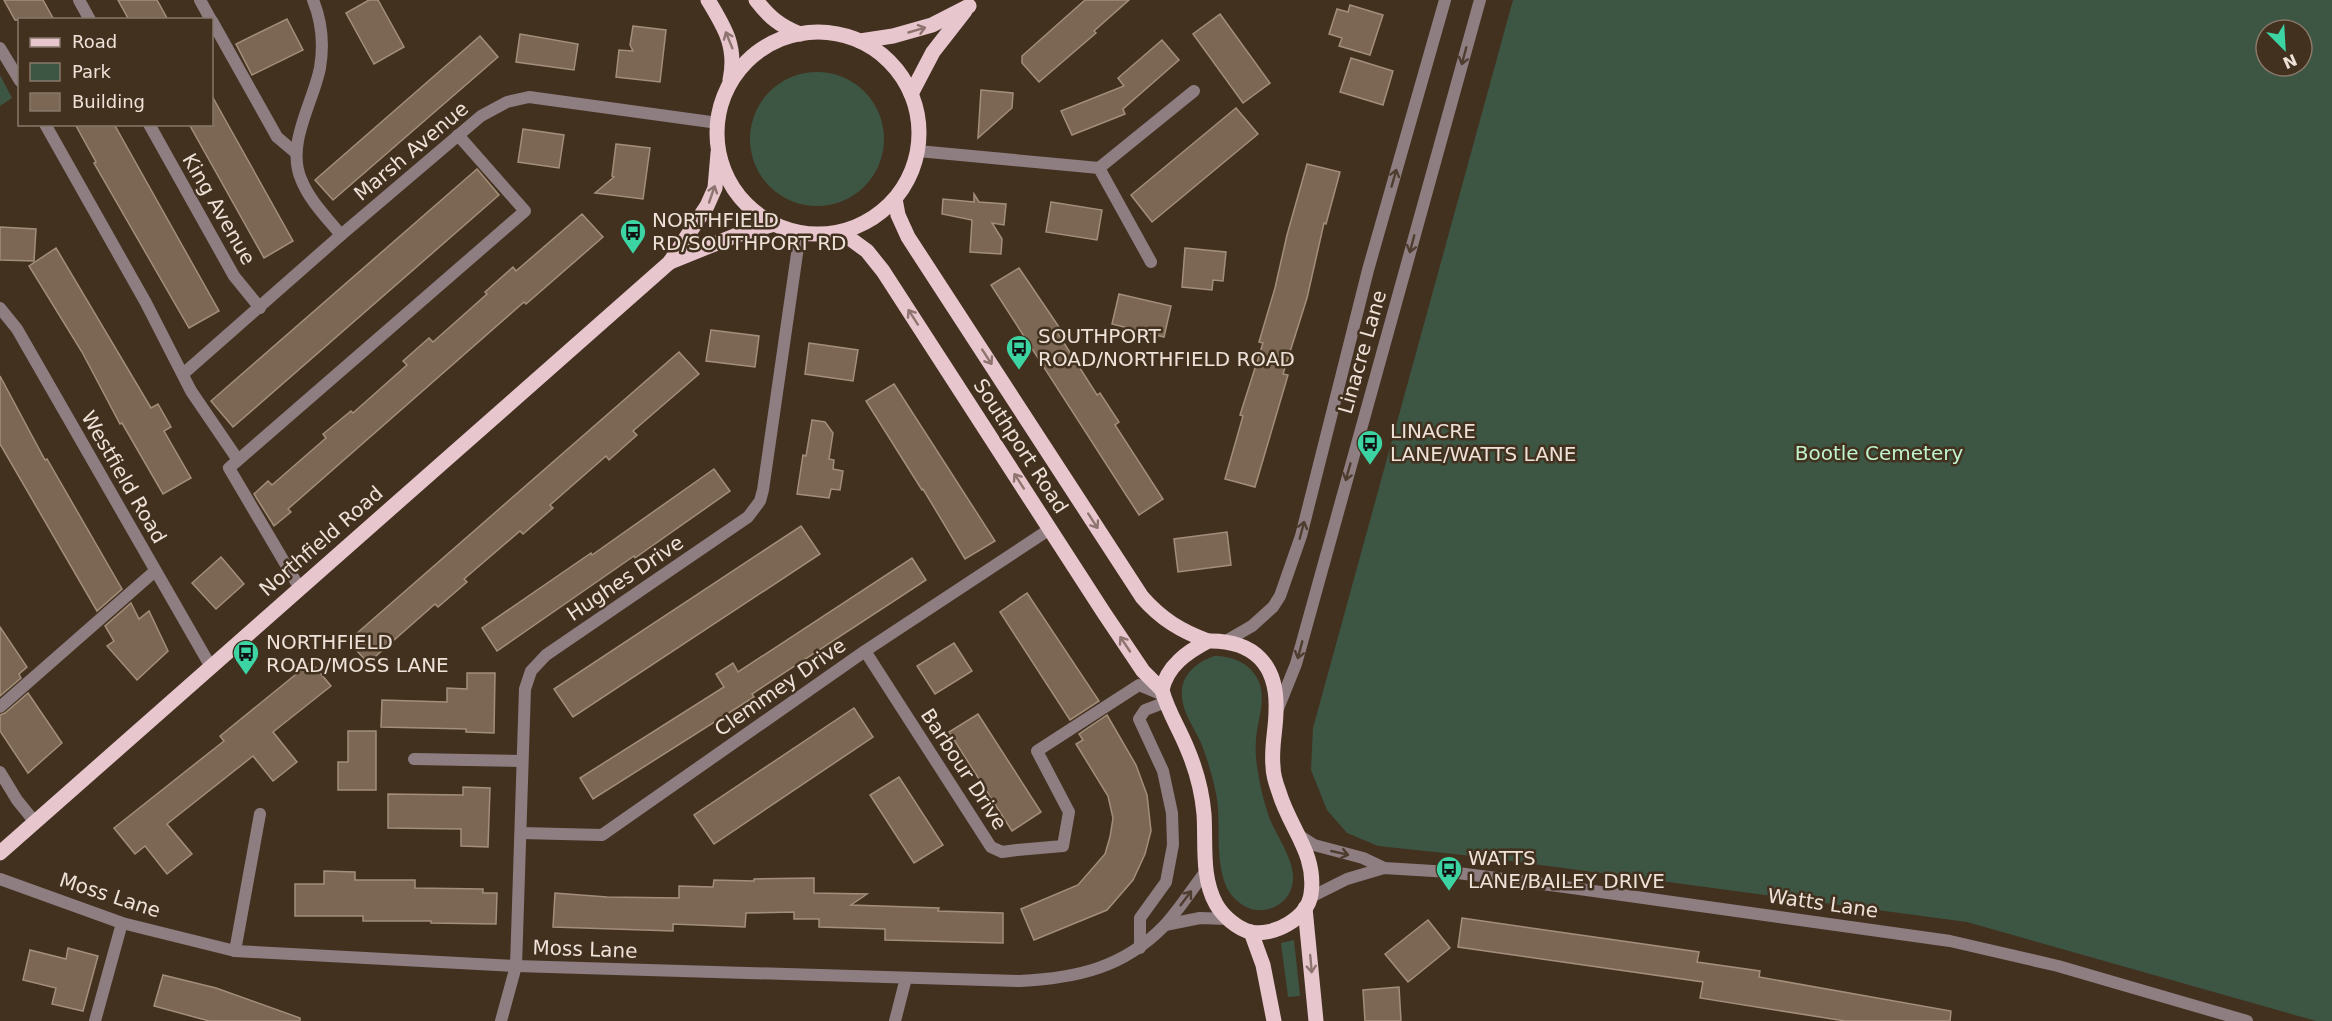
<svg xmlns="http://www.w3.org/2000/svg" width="2332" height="1021" font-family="'DejaVu Sans',sans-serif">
<rect width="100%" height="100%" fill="#433120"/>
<!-- green -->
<g fill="#3d5543" fill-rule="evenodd">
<path d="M 1513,0 L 2332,0 L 2332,1021 L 2316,1021 L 1967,922 L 1482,857 L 1378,846 L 1347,833 L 1327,810 L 1311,770 L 1313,728 ZM 2266,30 L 2302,30 L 2302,66 L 2266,66 Z"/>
<circle cx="817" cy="139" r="67"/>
<polygon points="0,75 12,98 0,106"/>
<path d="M 1215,656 C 1231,656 1248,662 1257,678 C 1268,697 1257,720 1256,740 C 1255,751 1256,762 1258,772 C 1260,787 1264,802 1269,817 C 1276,835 1295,861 1293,880 C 1292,896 1280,908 1264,910 C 1248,912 1234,901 1227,888 C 1213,857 1223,821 1215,789 C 1212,774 1207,759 1202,745 C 1195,728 1180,710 1182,690 C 1183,673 1200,660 1215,656 Z"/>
<polygon points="1294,940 1300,996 1288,997 1281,943"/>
</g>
<!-- building -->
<g fill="#7b6754" stroke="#a38e7a" stroke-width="1.5">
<polygon points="4,0 43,0 54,20 15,20"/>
<polygon points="118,0 157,0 168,20 129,20"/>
<polygon points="369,0 378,0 404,47 374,64 346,13"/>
<polygon points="1085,0 1129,0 1094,31 1096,33 1039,82 1022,63 1022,56"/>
<polygon points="1350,5 1383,15 1370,55 1339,46 1342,38 1329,34 1337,9 1348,12"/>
<polygon points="1220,14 1270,83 1243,103 1193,34"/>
<polygon points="287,19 303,50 252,75 236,44"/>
<polygon points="633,26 666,30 660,82 616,77 619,50 633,51 630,45"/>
<polygon points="520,34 578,44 574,70 516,62"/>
<polygon points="480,36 498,57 333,200 315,180"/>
<polygon points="1162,40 1179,60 1123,109 1125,114 1072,135 1061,111 1124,86 1118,78"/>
<polygon points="1351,58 1393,71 1383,105 1340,92"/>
<polygon points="981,90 1013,93 1012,108 978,138"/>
<polygon points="212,96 293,241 264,258 189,124 212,124"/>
<polygon points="1236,108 1258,134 1152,222 1131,195"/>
<polygon points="75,124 114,124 219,311 189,328 94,163 96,162"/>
<polygon points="523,129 564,135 559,168 518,162"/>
<polygon points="616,144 650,148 643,199 595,193 614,177 612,176"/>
<polygon points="1307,164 1340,172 1326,224 1324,223 1307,298 1283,374 1288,375 1255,487 1225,479 1243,416 1240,415 1263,343 1259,342 1275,288 1287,235"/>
<polygon points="477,169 499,195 233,427 211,401"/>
<polygon points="974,194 979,202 1006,204 1004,225 992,223 1002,239 1001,254 970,252 972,220 942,214 943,199 974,202"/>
<polygon points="1051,202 1102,210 1097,240 1046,232"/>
<polygon points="582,214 603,237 526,304 524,302 288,509 291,512 274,526 254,494 268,481 272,485 326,438 323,434 351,411 353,413 407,365 403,361 429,338 433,342 487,294 485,292 513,267 516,271"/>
<polygon points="0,227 36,229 34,261 0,260"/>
<polygon points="56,248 151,408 158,404 171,427 164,431 191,478 163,494 122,423 120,424 82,352 29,266"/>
<polygon points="1185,248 1226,252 1223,281 1213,280 1212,290 1182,287"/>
<polygon points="1019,268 1061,330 1057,332 1097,395 1100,393 1119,422 1115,425 1163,499 1139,515 991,285"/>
<polygon points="1119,294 1171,306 1164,337 1112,324"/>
<polygon points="711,330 759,336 755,367 706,361"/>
<polygon points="809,343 858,350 853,381 805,374"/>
<polygon points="679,352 699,374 633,431 637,435 609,460 606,456 550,505 553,508 523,534 520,531 464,579 467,582 438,607 435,604 368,663 348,641"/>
<polygon points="0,376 45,460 47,459 122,589 97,611 0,444"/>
<polygon points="894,384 995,541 965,559 923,489 922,490 866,401"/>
<polygon points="812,420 825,422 833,433 829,459 834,460 833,469 843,471 840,490 831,489 829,498 797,494 803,455 806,456"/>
<polygon points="714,469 730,491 635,558 634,556 497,651 482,628 591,553 592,555"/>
<polygon points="801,526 820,554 573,717 554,689"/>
<polygon points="1227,532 1231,565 1178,572 1174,539"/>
<polygon points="221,557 244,584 216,609 192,583"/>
<polygon points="912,558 926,580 752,694 754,697 593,799 580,778 724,687 716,674 733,663 738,672"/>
<polygon points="1027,593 1099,701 1070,720 1000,612"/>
<polygon points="131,603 139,619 149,611 168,651 137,680 107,646 114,641 105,626"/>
<polygon points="0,627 27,667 19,674 21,678 0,696"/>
<polygon points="954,643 972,671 935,694 917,666"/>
<polygon points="311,662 331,686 273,732 297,762 273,781 253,756 167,824 192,854 167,874 145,846 135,854 114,828 224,741 220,736"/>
<polygon points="467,673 495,673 494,733 466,732 466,729 381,727 382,700 447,702 447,688 467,689"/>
<polygon points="28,693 62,743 28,773 0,731 0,715 5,713"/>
<polygon points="854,708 873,737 714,844 694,815"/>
<polygon points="978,714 1041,812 1012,831 949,732"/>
<polygon points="1107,715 1136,765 1147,795 1151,831 1145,854 1133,880 1107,910 1034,940 1021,909 1078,885 1105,854 1110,837 1113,818 1108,796 1076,744 1083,740 1079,734"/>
<polygon points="348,731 376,731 376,790 338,790 338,762 348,762"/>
<polygon points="899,777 943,845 914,863 870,795"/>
<polygon points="463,787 490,788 488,847 461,846 461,829 388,828 388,794 463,795"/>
<polygon points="324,871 355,872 355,880 415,880 415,888 483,889 483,893 497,893 496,924 431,923 431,921 363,921 363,916 295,916 295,884 324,884"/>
<polygon points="814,878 814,893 867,894 851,905 939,908 938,911 1003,913 1003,943 885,940 885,929 819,927 819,919 794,919 794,912 746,913 745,927 673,924 673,931 553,927 555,893 607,897 679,898 679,886 713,887 714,880 754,881 754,879"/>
<polygon points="1462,918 1699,952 1697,962 1760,971 1759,977 1951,1011 1950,1021 1845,1021 1700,998 1703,982 1458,947"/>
<polygon points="1428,920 1450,948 1408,982 1385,954"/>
<polygon points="68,948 98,956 83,1011 52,1004 56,988 23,980 30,950 66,959"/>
<polygon points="163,975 216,988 300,1018 300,1021 209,1021 154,1006"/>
<polygon points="1399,987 1401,1021 1365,1021 1363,990"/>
</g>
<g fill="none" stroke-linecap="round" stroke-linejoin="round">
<!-- service -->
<g stroke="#8e7e82" stroke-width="12">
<polyline points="200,0 211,20"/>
<polyline points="212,21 277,137 296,153"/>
<polyline points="0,48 20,81"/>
<polyline points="45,124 146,303 191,391 238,460"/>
<polyline points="299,587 229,468 525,211 458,135"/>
<polyline points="0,707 155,571"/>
<polyline points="1017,850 1063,846 1069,812 1037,751 1139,685 1163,695"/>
<polyline points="1140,948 1140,918 1166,882 1173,845 1172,813 1163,771 1139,719 1145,710 1166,702"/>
<polyline points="235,951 260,814"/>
</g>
<!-- minor -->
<g stroke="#8e7e82" stroke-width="12">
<polyline points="79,0 90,20"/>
<path d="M 313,0 C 322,22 324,44 320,68 C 313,103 286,144 301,179 C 309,200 327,218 341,235"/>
<polyline points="149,124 234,276 260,308"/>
<polyline points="918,151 1099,168 1194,91"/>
<polyline points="1099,168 1151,262"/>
<polyline points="0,308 17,329 211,667"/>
<polyline points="183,374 341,235 481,116 507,102 529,97 718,123"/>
<polyline points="865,651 991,847 1002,852 1017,850"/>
<polyline points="414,759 522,761"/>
<polyline points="0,772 17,800 34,821"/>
<polyline points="521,833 602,835 865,651 1050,529"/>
<path d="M 0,879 L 122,923 L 235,951 L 516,966 L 1020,981 C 1077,978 1123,968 1164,926 C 1179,910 1192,889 1206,871"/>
<polyline points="1165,925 1200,918 1228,919"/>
<polyline points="95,1021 122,923"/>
<polyline points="501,1021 516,966 525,689 531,671 546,655 748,517 760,501 763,490 800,233"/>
<polyline points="895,1021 906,978"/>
</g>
<!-- tertiary -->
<g stroke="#8e7e82" stroke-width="12">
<polyline points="1226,641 1252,626 1273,607 1280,596 1301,536 1368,270 1445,0"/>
<polyline points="1277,711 1296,664 1480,0"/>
<polyline points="1297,834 1314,845 1363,858 1384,868"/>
<polyline points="1311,897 1347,879 1384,868 1450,872 1565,887 1950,941 2058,966 2247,1021"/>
</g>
<!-- primary -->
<g stroke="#e8c6ce" stroke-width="15">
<path d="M 708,0 C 725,28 737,47 730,80"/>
<path d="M 756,0 C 769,17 780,26 800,34"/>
<circle cx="818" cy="133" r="101"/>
<polyline points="860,41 893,36 932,25 969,6"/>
<polyline points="911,94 933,52 965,11"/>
<path d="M 895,199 L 898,215 L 908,237 L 1142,597 C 1161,619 1181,631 1208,641"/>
<polyline points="841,232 867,251 883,271 1104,613 1143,671 1162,690"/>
<polyline points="670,262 737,235 774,224"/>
<path d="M 1208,641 C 1254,640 1278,665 1276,711 C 1276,729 1271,747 1273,766 C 1273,774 1276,784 1279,792 C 1290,829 1317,854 1311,894 C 1308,918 1273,937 1251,932 C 1237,929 1222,915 1216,904 C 1201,877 1206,843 1204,814 C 1202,791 1196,769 1187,748 C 1179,728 1167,710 1162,690 C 1167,666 1187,652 1208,641 Z"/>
<polyline points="0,853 670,262 707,206 715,188 718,153"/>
<polyline points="1305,908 1316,1021"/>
<polyline points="1251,932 1263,965 1274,1021"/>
</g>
</g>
<!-- one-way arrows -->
<defs><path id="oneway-shaft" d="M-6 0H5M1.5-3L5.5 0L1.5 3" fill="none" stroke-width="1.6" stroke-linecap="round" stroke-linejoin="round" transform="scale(1.5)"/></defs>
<g stroke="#8d746e">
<use href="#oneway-shaft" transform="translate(917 30) rotate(-16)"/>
<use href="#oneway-shaft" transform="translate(729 40) rotate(-112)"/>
<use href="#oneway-shaft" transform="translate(712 194) rotate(-71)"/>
<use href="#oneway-shaft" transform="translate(913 317) rotate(-123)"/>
<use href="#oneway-shaft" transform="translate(987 357) rotate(57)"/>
<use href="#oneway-shaft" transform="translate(1019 481) rotate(-123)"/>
<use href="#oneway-shaft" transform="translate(1093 521) rotate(57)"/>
<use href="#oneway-shaft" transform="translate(1125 644) rotate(-124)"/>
<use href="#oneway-shaft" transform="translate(1311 964) rotate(85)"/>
</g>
<g stroke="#4e3d2f">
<use href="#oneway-shaft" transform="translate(1464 56) rotate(105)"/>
<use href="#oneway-shaft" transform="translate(1394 178) rotate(-74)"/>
<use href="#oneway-shaft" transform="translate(1412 244) rotate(105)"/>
<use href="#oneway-shaft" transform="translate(1348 472) rotate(106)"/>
<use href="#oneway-shaft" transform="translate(1302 530) rotate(-75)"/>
<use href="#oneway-shaft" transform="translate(1300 650) rotate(105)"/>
<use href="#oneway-shaft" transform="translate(1340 853) rotate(13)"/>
<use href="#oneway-shaft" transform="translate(1186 898) rotate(-53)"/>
</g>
<!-- icons -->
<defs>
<g id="bus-pin" transform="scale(1.35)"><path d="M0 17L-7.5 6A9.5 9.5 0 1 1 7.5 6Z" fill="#3dd4a3" stroke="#433120"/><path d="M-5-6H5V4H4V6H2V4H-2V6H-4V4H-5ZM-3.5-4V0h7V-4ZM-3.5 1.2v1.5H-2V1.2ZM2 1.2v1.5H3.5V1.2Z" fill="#111"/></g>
</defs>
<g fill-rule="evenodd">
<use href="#bus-pin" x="633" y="232"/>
<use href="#bus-pin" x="1019" y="348"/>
<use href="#bus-pin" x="1370" y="443"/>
<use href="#bus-pin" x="246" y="653"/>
<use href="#bus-pin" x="1449" y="869"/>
</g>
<g text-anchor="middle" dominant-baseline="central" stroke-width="5" stroke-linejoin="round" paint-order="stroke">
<!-- street labels -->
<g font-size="20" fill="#eee2d8" stroke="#433120">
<text transform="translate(411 151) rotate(-40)">Marsh Avenue</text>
<text transform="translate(219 209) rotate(60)">King Avenue</text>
<text transform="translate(1362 352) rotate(-74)">Linacre Lane</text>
<text transform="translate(1021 446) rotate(57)">Southport Road</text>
<text transform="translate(124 477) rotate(60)">Westfield Road</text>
<text transform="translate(321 541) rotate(-41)">Northfield Road</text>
<text transform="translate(625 578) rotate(-34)">Hughes Drive</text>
<text transform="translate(780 687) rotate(-35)">Clemmey Drive</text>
<text transform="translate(964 769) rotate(57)">Barbour Drive</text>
<text transform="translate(110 895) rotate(18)">Moss Lane</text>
<text transform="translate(1823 903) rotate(8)">Watts Lane</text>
<text transform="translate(585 949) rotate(2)">Moss Lane</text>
</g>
<!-- poi labels -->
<g font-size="20" fill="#eee2d8" stroke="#433120" text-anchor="start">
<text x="652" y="220">NORTHFIELD<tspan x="652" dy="23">RD/SOUTHPORT RD</tspan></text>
<text x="1038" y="336">SOUTHPORT<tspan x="1038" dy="23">ROAD/NORTHFIELD ROAD</tspan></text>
<text x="1390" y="431">LINACRE<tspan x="1390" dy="23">LANE/WATTS LANE</tspan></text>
<text x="266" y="642">NORTHFIELD<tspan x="266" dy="23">ROAD/MOSS LANE</tspan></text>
<text x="1468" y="858">WATTS<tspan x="1468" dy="23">LANE/BAILEY DRIVE</tspan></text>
</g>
<!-- park labels -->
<g font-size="20" fill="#bff3cb" stroke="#433120">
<text x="1879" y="453">Bootle Cemetery</text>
</g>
</g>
<!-- legend -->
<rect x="18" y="18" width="195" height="108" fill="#433120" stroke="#87786a" stroke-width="1.5"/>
<rect x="30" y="38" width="30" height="9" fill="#e8c6ce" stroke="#87786a" stroke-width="1.5"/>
<text x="72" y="48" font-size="18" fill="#eee2d8">Road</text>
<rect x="30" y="63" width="30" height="18" fill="#3d5543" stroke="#87786a" stroke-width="1.5"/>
<text x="72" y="78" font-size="18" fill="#eee2d8">Park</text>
<rect x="30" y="93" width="30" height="18" fill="#7b6754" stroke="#87786a" stroke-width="1.5"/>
<text x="72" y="108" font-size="18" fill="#eee2d8">Building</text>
<!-- north arrow -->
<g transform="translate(2284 48) rotate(156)"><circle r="28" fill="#433120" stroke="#87786a" stroke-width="1.5"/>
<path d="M0-4.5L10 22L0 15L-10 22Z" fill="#3dd4a3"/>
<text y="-9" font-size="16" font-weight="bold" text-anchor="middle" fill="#eee2d8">N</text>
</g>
</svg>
